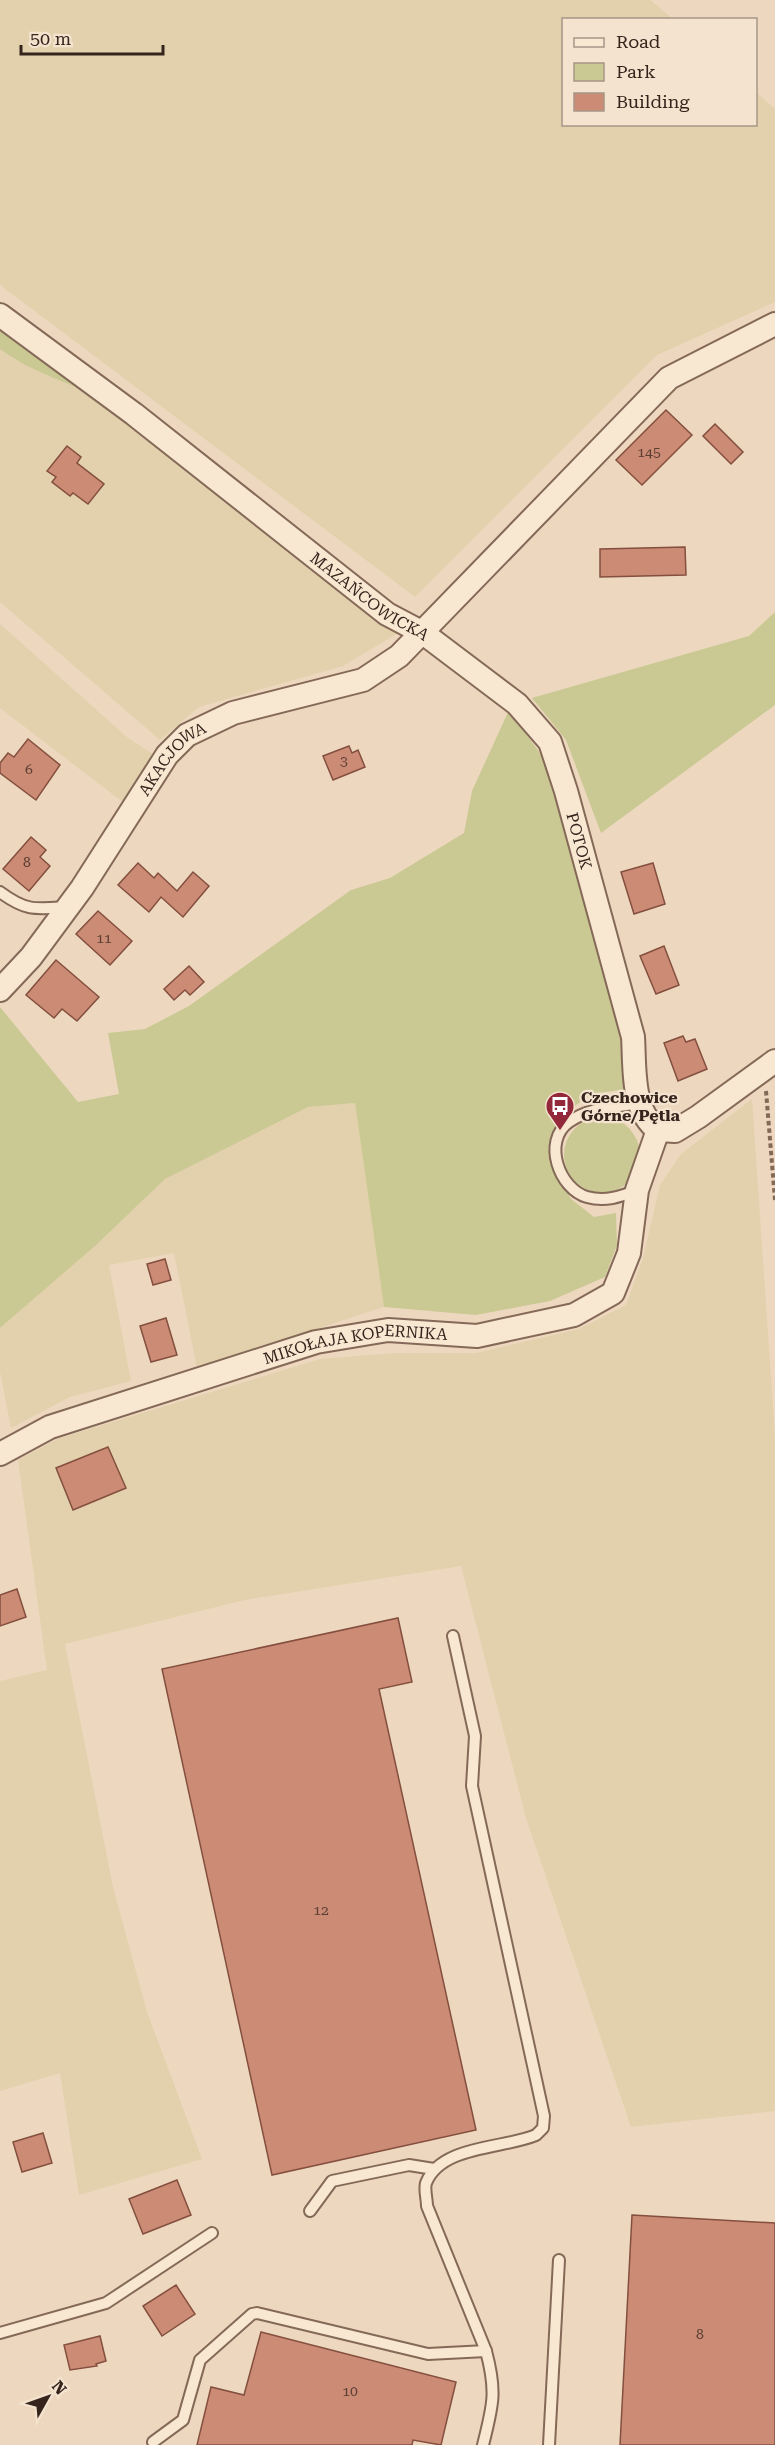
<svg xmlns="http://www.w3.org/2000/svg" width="775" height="2445" font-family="'Roboto Serif',serif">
<rect width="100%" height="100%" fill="#edd8bf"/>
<!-- farmland -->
<g fill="#e2d1ac">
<polygon points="0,0 650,0 673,19 564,20 564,124 756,124 756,92 775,109 775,302 657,355 415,597 0,285"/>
<polygon points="0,349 12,358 47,375 80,389 398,633 343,666 199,707 160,740 0,602"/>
<polygon points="0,624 128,738 153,754 124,803 0,708"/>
<polygon points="752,1099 775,1435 775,2111 631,2127 526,1818 461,1566 245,1600 65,1644 113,1887 147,2012 202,2159 79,2195 60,2073 0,2091 0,1681 47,1670 18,1460 60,1438 320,1359 395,1353 476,1353 579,1329 626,1305 643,1258 660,1185 681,1154"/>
<polygon points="355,1103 384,1307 197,1368 174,1253 109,1265 131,1381 70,1397 11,1428 0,1372 0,1328 95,1246 165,1179 308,1107"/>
</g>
<!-- green -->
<g fill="#cac893">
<path d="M 0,329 L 80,389 C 52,377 24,367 0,349 Z"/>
<polygon points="775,612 775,705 601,833 566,740 532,698 749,636"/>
<polygon points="509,710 542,756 613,989 627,1089 591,1094 556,1120 550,1160 571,1199 594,1217 616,1213 617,1245 605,1277 550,1301 476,1315 384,1307 355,1103 308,1107 165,1179 95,1246 0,1328 0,1007 78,1102 119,1094 108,1033 145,1029 189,1006 351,890 390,878 464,833 472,791"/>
<circle cx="602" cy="1155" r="38"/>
</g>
<!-- building -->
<g fill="#cb8b75" stroke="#844f3e" stroke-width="1.5">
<polygon points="666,410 692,435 642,485 616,460"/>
<polygon points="715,424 743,452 731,464 703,436"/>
<polygon points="67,446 81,457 77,463 104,484 88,504 73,493 70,496 52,482 56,477 47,471"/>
<polygon points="685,547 686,575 600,577 600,549"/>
<polygon points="28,739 60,765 36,800 0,773 0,763 8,753 14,757"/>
<polygon points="349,746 352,753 358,750 365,767 333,780 323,756"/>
<polygon points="31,837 46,850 40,857 50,866 29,891 3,869"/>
<polygon points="138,863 154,878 158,873 177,891 193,872 209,886 183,917 161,897 149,912 118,885"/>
<polygon points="653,863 665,904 634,914 621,872"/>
<polygon points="98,911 132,941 110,965 76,934"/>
<polygon points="664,946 679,985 656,994 640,956"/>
<polygon points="56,960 99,997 77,1021 62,1009 54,1018 26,995"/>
<polygon points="189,966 204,982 190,995 185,990 174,1000 164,989"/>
<polygon points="683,1036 686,1042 695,1039 707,1069 678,1081 664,1043"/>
<polygon points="165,1259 171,1280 153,1285 147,1264"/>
<polygon points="166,1318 177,1355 151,1362 140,1326"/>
<polygon points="108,1447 126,1488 73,1510 56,1468"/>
<polygon points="17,1589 26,1617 0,1626 0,1595"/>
<polygon points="398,1618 412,1682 379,1689 476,2130 272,2175 162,1669"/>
<polygon points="43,2133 52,2163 22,2172 13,2142"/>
<polygon points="177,2180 191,2215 143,2234 129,2199"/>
<polygon points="632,2215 775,2223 775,2445 620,2445"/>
<polygon points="176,2285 195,2314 162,2336 143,2306"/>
<polygon points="261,2332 456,2382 441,2445 413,2440 412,2445 197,2445 211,2387 244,2395"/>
<polygon points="100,2336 106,2361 96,2364 97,2366 70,2370 64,2345"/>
</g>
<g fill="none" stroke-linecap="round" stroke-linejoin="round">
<!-- lane casing -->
<g stroke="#856958" stroke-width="14">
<g id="lane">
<path d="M 0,892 C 27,912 36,909 68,907"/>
<path d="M 637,1190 C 620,1197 605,1202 587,1197 C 559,1189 542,1141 569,1122 C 590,1107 616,1107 640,1103"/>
<path d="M 453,1636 L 475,1736 L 472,1786 L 544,2116 L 543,2128 L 536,2135 C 503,2149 441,2145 426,2183 C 424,2189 427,2199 427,2206 L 486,2351 C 497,2392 493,2405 483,2445"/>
<polyline points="310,2211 332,2181 409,2165 434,2169"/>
<polyline points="0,2333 106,2303 212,2233"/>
<polyline points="153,2442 183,2420 200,2360 252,2314 257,2313 428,2354 486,2351"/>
<polyline points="549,2445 559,2260"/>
</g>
</g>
<!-- street casing -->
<g stroke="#856958" stroke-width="26">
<g id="street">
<path id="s1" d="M 0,315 L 134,414 L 387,614 L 423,633 L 517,704 L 550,742 L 566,791 L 633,1037 C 635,1068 631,1111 658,1130"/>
<path id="s2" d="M 0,990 L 31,957 L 82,888 L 167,755 L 187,735 L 233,713 L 363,680 L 399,656 L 669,378 L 775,324"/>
<polyline points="658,1130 675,1131 698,1117 775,1061"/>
<path id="s3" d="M 0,1454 L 50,1427 L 316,1342 L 388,1330 L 477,1336 L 574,1315 L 613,1293 L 629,1253 L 637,1190 L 658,1130"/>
</g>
</g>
<!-- path -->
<polyline stroke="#856958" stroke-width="4" stroke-dasharray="4.5 3" stroke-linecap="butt" points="766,1091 775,1200"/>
<!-- lane -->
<use href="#lane" stroke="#f8e7d1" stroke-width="10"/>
<!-- street -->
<use href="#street" stroke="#f8e7d1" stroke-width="22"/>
</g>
<!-- icons -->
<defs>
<g id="bus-pin" transform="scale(1.5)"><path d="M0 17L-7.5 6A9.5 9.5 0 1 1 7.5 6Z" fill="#93283a" stroke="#f4e3ce"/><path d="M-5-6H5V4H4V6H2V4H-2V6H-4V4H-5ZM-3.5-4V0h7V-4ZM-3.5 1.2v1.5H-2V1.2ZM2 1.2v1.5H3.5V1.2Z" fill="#fff"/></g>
</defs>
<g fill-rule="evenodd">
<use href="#bus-pin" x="560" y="1106"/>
</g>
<g text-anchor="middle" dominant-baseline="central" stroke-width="4.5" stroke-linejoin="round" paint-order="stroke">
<!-- number labels -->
<g font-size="14" fill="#5a3e32">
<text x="649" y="452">145</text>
<text x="344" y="761">3</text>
<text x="29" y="769">6</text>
<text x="27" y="862">8</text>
<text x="104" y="938">11</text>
<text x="321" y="1910">12</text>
<text x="700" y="2334">8</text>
<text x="350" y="2391">10</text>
</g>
<!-- street labels -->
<g font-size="16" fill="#34241c" stroke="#f4e3ce">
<text stroke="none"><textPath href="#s1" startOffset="465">MAZAŃCOWICKA</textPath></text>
<text stroke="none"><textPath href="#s2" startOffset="290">AKACJOWA</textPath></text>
<text stroke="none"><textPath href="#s1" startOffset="801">POTOK</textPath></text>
<text stroke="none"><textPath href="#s3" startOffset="375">MIKOŁAJA KOPERNIKA</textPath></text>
</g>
<!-- poi labels -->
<g font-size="16" font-weight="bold" fill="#34241c" stroke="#f4e3ce" text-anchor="start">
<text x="581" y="1097">Czechowice<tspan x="581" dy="18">Górne/Pętla</tspan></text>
</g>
</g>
<!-- legend -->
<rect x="562" y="18" width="195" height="108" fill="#f4e3ce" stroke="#a79787" stroke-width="1.5"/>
<rect x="574" y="38" width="30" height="9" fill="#f8e7d1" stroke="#a79787" stroke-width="1.5"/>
<text x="616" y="48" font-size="18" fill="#34241c">Road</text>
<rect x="574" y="63" width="30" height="18" fill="#cac893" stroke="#a79787" stroke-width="1.5"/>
<text x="616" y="78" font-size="18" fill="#34241c">Park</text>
<rect x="574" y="93" width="30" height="18" fill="#cb8b75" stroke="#a79787" stroke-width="1.5"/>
<text x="616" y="108" font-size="18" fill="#34241c">Building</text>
<!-- north arrow -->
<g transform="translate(48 2397) rotate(50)" stroke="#f4e3ce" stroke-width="4.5" paint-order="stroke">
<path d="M0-4.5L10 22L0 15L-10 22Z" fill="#34241c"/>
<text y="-9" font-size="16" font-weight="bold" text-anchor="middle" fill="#34241c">N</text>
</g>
<!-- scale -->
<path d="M21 45v9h142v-9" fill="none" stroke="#34241c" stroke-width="3"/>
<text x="30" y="45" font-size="18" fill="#34241c" stroke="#f4e3ce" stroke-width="4.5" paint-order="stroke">50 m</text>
</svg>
